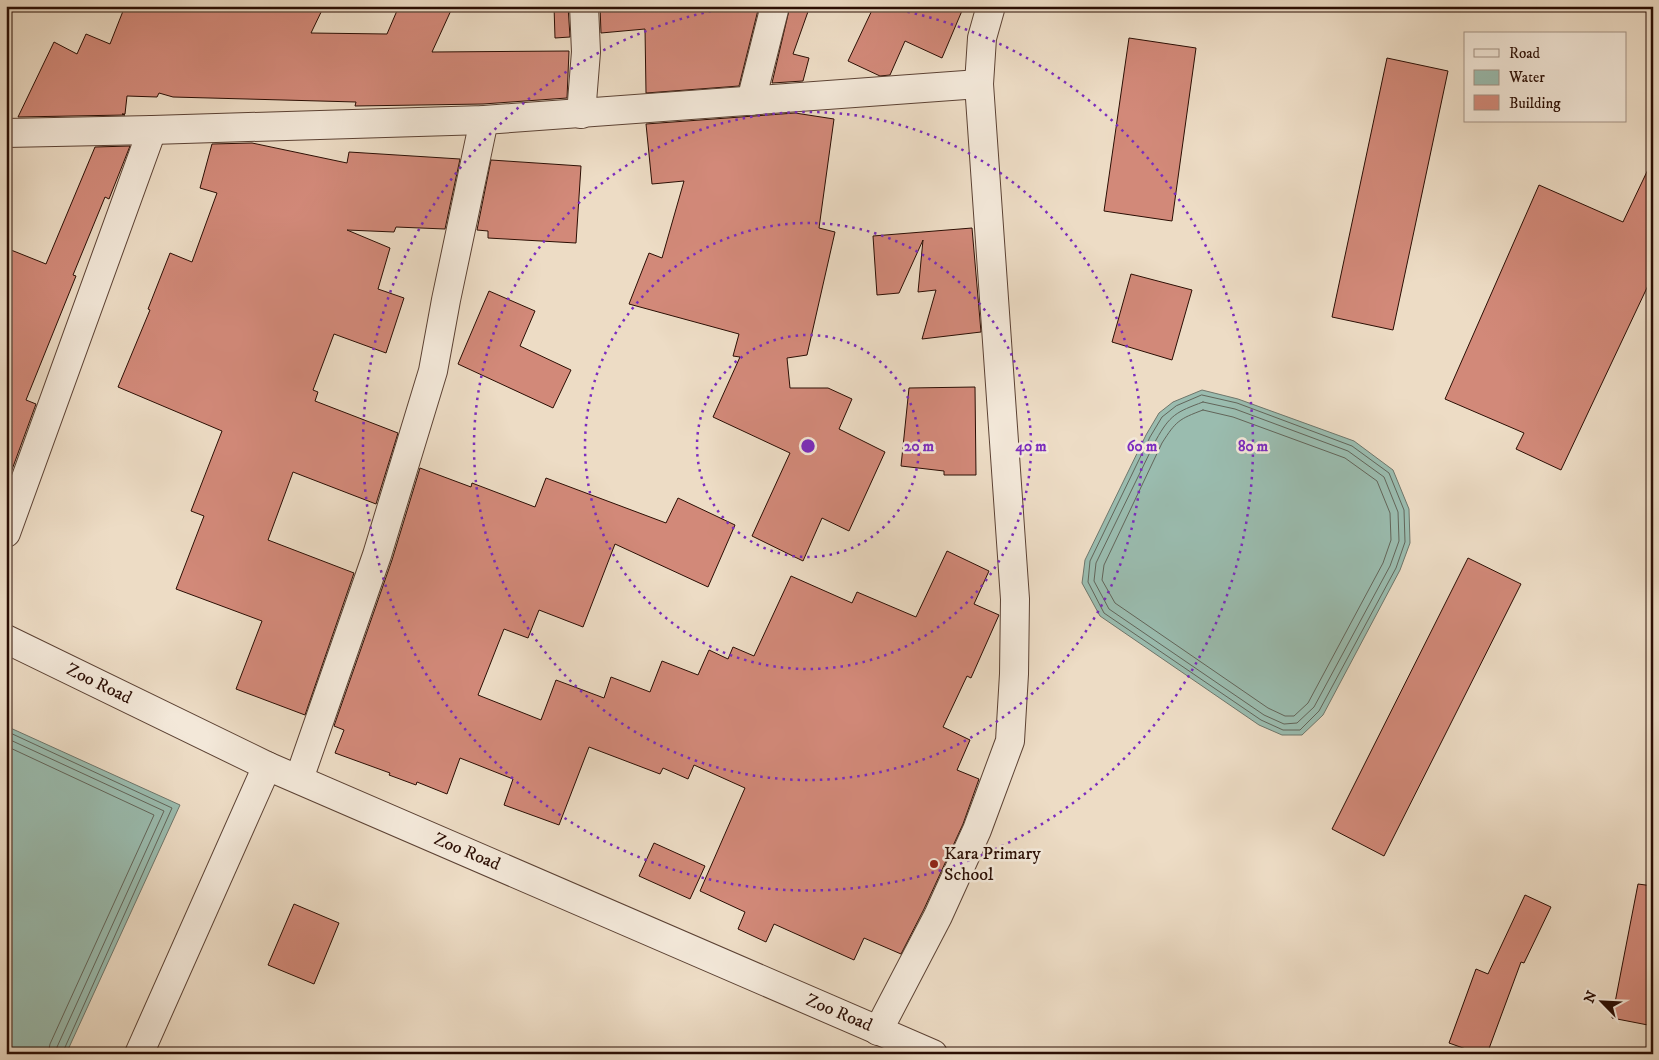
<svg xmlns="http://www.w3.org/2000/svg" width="1659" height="1060" font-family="'IM FELL DW Pica',serif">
<rect width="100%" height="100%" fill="#eddcc5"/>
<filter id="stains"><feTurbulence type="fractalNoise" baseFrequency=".004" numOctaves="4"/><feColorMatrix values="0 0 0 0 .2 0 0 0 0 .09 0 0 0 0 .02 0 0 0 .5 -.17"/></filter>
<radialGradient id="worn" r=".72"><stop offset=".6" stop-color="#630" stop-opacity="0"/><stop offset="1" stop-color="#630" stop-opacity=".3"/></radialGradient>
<!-- water -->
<g fill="#9abcaf" stroke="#6e766b">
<polygon points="1202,390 1238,399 1354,441 1393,470 1409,509 1410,543 1400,570 1323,715 1302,735 1282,735 1259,725 1100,616 1082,583 1085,560 1146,435 1159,413 1173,402"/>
<polygon points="6,726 180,805 66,1054 6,1054"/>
</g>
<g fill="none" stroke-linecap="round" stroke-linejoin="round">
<!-- shore -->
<g stroke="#62655a" stroke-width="1">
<polygon points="1202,395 1237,403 1352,446 1389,473 1404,510 1405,542 1396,568 1319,711 1300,730 1283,730 1261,720 1104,613 1088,582 1090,561 1150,437 1162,417 1176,406"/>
<path d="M 1203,402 L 1235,409 L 1348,451 L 1384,477 L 1398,512 L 1399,541 L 1390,566 L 1314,707 L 1297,723 L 1284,724 L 1264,715 L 1109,609 L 1094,581 L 1096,563 L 1156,440 C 1170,415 1176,412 1203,402 Z"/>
<path d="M 1203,410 L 1233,417 L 1345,458 L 1377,481 L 1390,513 L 1391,540 L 1383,563 L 1308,703 L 1294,716 L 1285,716 L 1268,708 L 1115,603 L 1102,580 L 1104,565 L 1162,443 C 1176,421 1179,419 1203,410 Z"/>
<polyline points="6,731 172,808 62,1054"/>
<polyline points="6,738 164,811 57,1047 56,1054"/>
<polyline points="6,746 154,815 50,1044 48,1054"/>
</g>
</g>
<!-- building -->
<g fill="#d28979" stroke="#2b0e04">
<polygon points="125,6 324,6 311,33 387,34 399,6 453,6 432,52 569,51 567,98 483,104 355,106 356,102 173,97 159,93 157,97 127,96 125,114 122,114 125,115 18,117 54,42 77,54 86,34 110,44"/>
<polygon points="554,6 568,6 570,37 555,38"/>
<polygon points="600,6 759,6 739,86 646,93 645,29 601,33"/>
<polygon points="790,6 810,6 793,54 809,58 803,81 772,83"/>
<polygon points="874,6 964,6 942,58 905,41 890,75 880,76 848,61"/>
<polygon points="1129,38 1196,48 1172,221 1104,211"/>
<polygon points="1387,58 1448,71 1393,330 1332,317"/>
<polygon points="795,113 834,119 819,228 835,232 807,355 787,358 790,388 828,388 852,399 839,429 885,452 849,531 822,518 803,561 752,536 790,453 713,417 740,357 733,356 739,334 629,304 649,253 662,258 684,181 652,184 646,124"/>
<polygon points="252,143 347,163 349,152 460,159 445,229 396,227 394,232 347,230 390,248 378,289 404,298 386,353 334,334 313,390 318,392 315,401 398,433 376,504 293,472 268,540 354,573 305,715 236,689 262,621 176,589 204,516 191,511 222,431 118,387 150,310 148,309 170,253 192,262 217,193 200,188 212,144"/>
<polygon points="130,146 109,199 105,197 73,275 76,276 26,400 36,404 6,486 6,248 46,264 95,147"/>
<polygon points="1653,159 1653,275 1561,470 1516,449 1524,433 1445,399 1539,185 1623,222"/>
<polygon points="491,160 581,166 576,243 488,238 488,231 477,230"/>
<polygon points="972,228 981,332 922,339 936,290 918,292 923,240 899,293 877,295 873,236"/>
<polygon points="1131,274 1192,290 1172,360 1112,342"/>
<polygon points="489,291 535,311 520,346 571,370 553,408 458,364"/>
<polygon points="975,387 976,475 944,475 944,471 901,466 909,388"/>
<polygon points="420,468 471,487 472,483 535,507 546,478 666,523 678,498 735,525 708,587 615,544 583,627 539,610 528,638 504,629 478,695 541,720 556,680 604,698 611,677 650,692 662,661 698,675 709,650 728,659 733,647 754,656 791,576 852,603 857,592 916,617 947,551 989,571 974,604 999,615 971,678 967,676 943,727 970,740 957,770 979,779 963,824 924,909 901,954 864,938 854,960 774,924 766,942 738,929 745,912 700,891 745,788 694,765 688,779 663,768 660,774 589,747 559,825 504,805 513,779 460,758 447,794 417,782 416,785 389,775 390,773 335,753 344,730 334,726 392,560"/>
<polygon points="1468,558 1521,584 1384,856 1332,829"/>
<polygon points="654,843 705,866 690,899 639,876"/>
<polygon points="1638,884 1653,886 1653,1026 1612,1018"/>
<polygon points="1525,895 1551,907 1524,963 1521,962 1487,1054 1480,1054 1449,1043 1476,969 1488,974"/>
<polygon points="294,904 339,923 314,984 268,965"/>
</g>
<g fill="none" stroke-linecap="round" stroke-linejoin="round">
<!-- minor casing -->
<g stroke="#5c4234" stroke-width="30">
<g id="minor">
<polyline points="751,101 775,6"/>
<polyline points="581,114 586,52 584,6"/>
<polyline points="6,133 152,130 484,120 979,84"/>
<polyline points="6,533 152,130"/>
<polyline points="6,639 267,766 933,1054"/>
<polyline points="299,779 377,555 433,371 446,300 484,120"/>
<polyline points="878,1031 938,916 977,830 1010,741 1014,674 1015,599 979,84 982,38 991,6"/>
<polyline points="139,1054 267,766"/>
</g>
</g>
<!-- minor -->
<use href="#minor" stroke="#f3e8d9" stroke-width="28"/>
</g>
<!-- distance rings -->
<g fill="none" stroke="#7b2cbf" stroke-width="2.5" stroke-dasharray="2.5 5">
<circle cx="808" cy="446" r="111"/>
<circle cx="808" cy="446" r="223"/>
<circle cx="808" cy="446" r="334"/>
<path d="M878 6A445 445 0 1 1 738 6"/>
</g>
<!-- markers -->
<circle fill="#8f2418" stroke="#f3e8d9" stroke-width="2" cx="934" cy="864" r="5"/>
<g text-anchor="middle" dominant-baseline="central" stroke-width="5" stroke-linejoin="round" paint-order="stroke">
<!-- street labels -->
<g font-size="18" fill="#2b0e04" stroke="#f3e8d9">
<text transform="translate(99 684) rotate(26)">Zoo Road</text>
<text transform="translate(467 852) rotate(23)">Zoo Road</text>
<text transform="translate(839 1013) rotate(23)">Zoo Road</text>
</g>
<!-- poi labels -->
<g font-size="18" fill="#2b0e04" stroke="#f3e8d9" text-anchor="start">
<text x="944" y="854">Kara Primary<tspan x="944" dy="21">School</tspan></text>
</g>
</g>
<circle cx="808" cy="446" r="8" fill="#7b2cbf" stroke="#f3e8d9" stroke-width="2.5"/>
<g font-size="15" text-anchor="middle" font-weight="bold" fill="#7b2cbf" stroke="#f3e8d9" stroke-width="5" stroke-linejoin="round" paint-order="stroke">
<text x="919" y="451">20 m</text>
<text x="1031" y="451">40 m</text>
<text x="1142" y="451">60 m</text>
<text x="1253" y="451">80 m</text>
</g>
<!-- margin -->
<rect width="1659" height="1060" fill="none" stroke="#eddcc5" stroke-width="25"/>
<rect x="8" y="8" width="1644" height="1045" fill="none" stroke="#2b0e04" stroke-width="2.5"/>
<rect x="12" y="12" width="1634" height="1035" fill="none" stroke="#2b0e04"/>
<!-- legend -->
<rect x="1464" y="32" width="162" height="90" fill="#f3e8d9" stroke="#a39184"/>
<rect x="1474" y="49" width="25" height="8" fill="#f3e8d9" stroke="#a39184"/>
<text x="1509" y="58" font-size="15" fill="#2b0e04">Road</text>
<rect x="1474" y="70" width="25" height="15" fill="#9abcaf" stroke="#a39184"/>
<text x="1509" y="82" font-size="15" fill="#2b0e04">Water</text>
<rect x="1474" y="95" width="25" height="15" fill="#d28979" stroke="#a39184"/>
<text x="1509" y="108" font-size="15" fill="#2b0e04">Building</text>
<!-- north arrow -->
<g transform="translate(1602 1002) rotate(294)" stroke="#f3e8d9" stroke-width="4" paint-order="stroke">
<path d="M0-4L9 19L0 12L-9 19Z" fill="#2b0e04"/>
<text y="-8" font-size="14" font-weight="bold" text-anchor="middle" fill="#2b0e04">N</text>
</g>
<rect width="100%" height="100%" filter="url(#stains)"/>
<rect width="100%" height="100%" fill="url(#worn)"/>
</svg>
